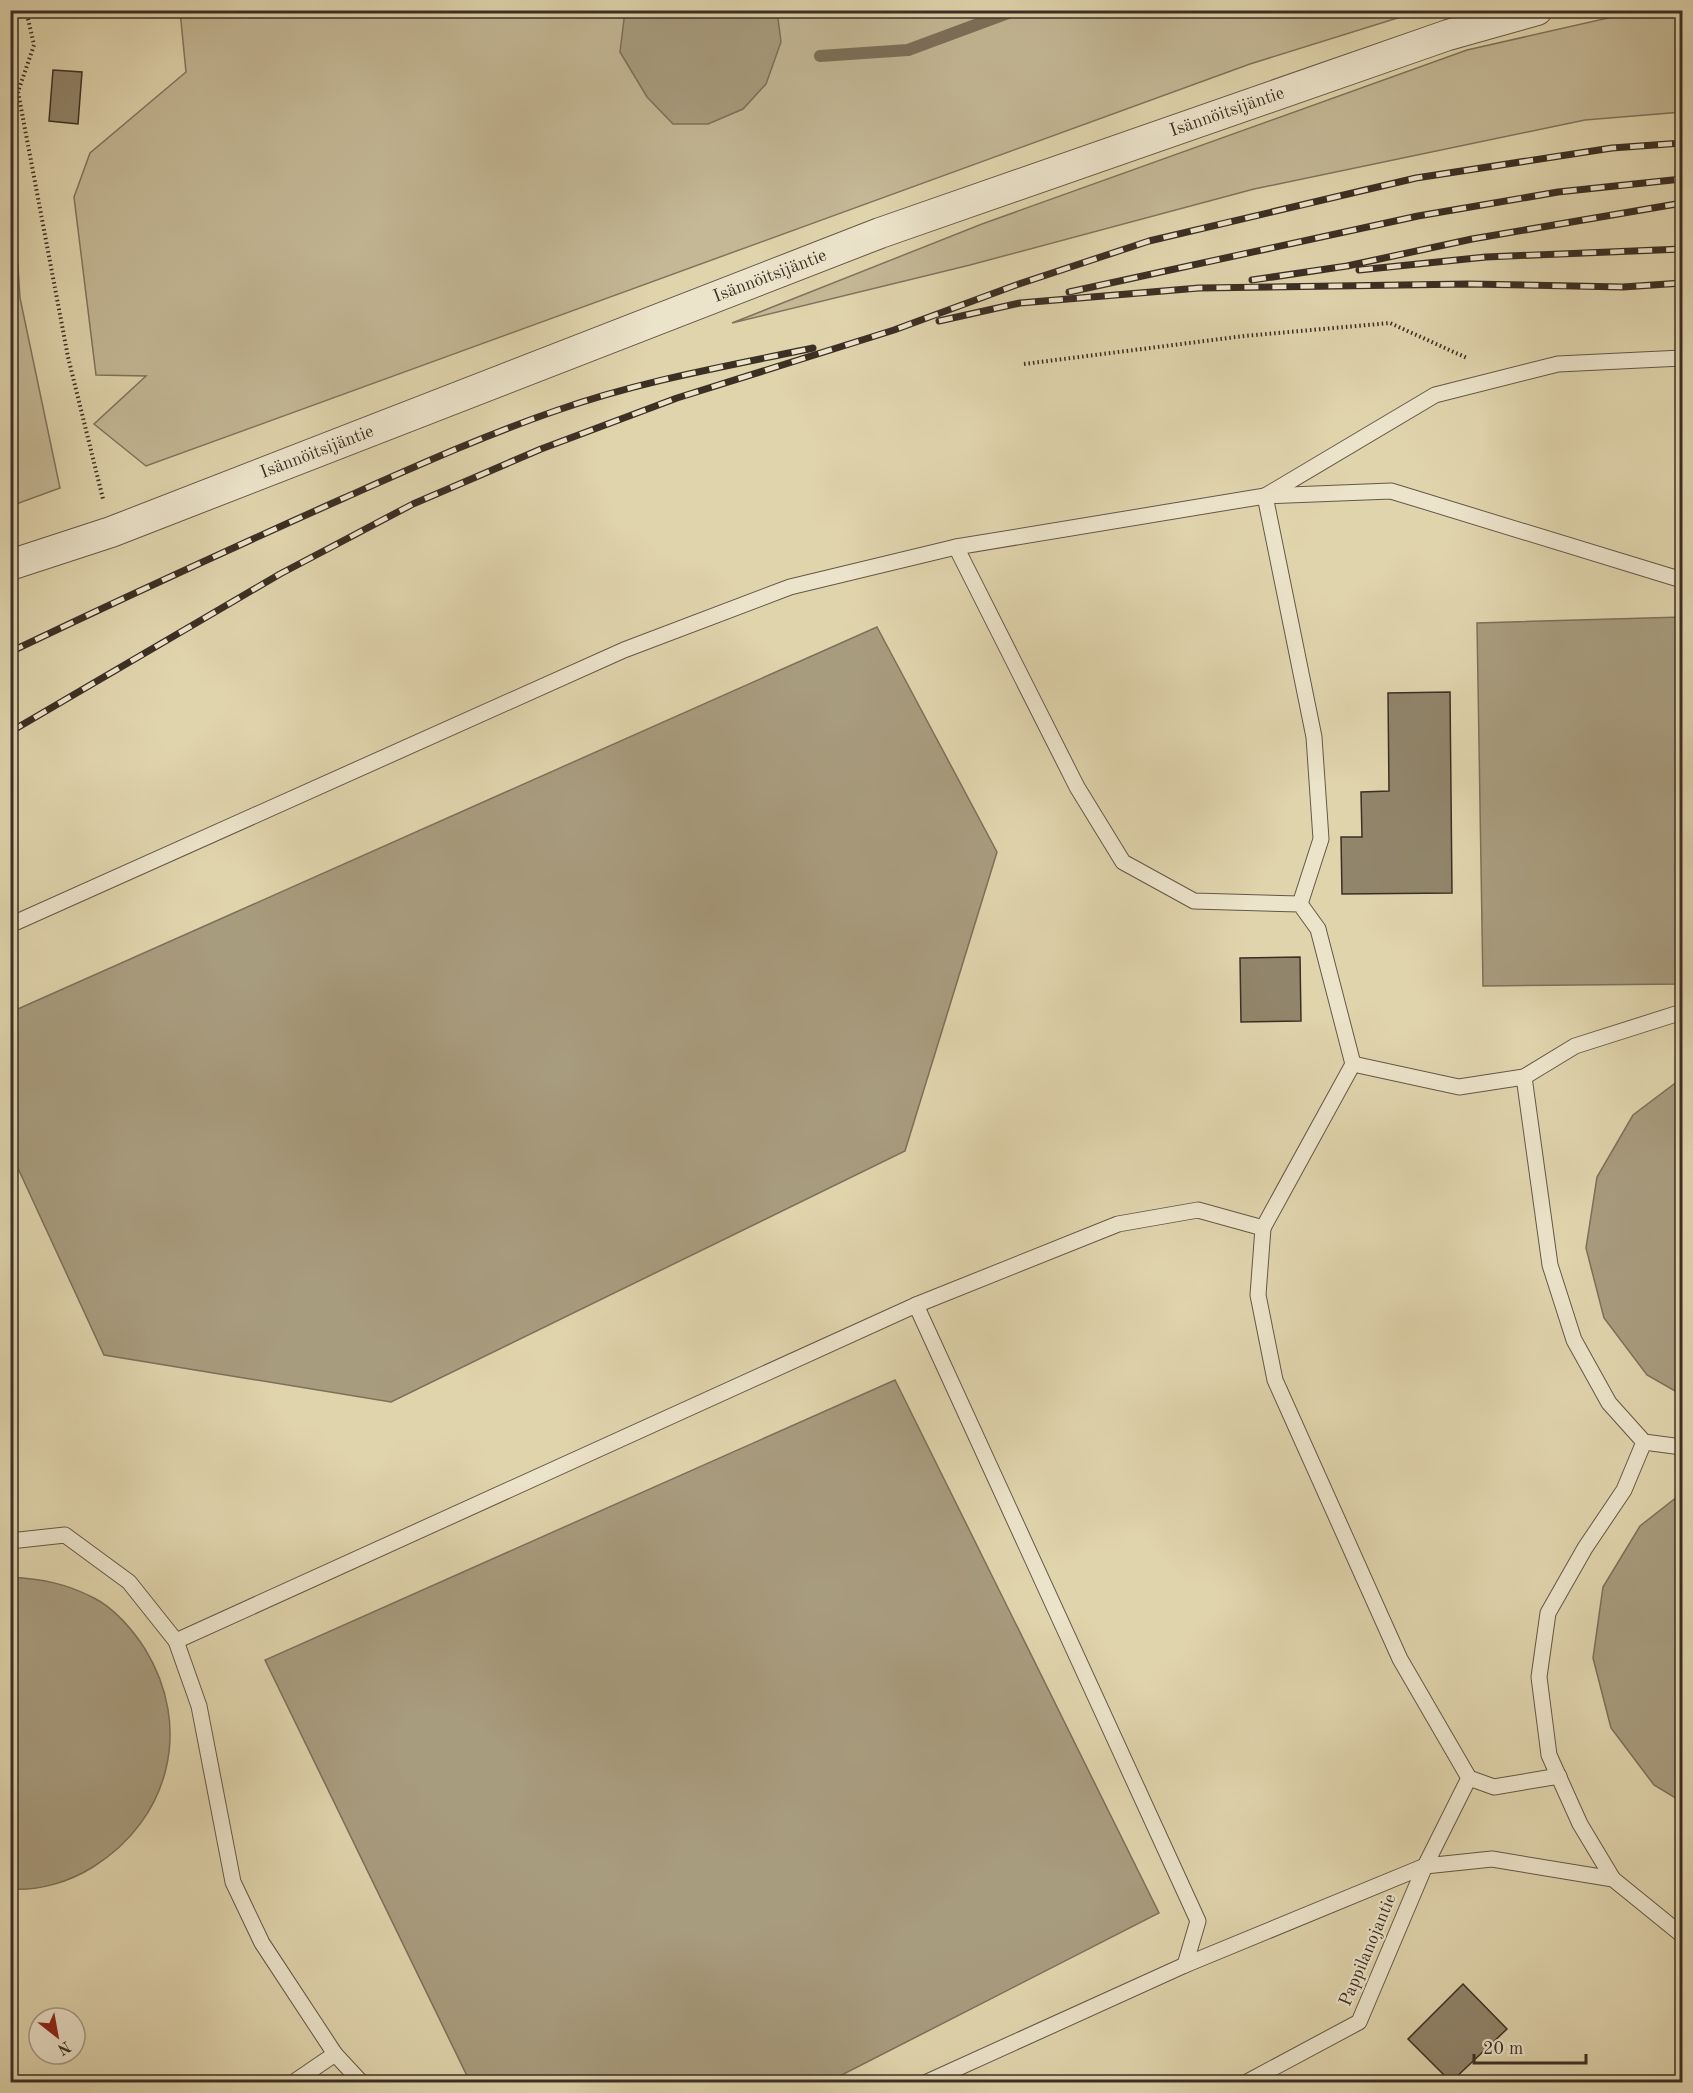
<svg xmlns="http://www.w3.org/2000/svg" width="1693" height="2093" font-family="'Old Standard TT',serif">
<rect width="100%" height="100%" fill="#e0d4ad"/>
<filter id="stains"><feTurbulence type="fractalNoise" baseFrequency=".00333" numOctaves="4"/><feColorMatrix values="0 0 0 0 .2 0 0 0 0 .09 0 0 0 0 .02 0 0 0 .5 -.17"/></filter>
<radialGradient id="worn" r=".72"><stop offset=".6" stop-color="#630" stop-opacity="0"/><stop offset="1" stop-color="#630" stop-opacity=".3"/></radialGradient>
<!-- green -->
<g fill="#c4b896" stroke="#80745d" stroke-width="1.5">
<polygon points="180,11 1420,11 1250,64 146,466 94,424 146,376 96,375 74,197 90,153 186,72"/>
<polygon points="1639,11 1682,11 1682,112 1585,120 1254,189 970,265 732,323 982,224 1467,50"/>
<polygon points="11,159 20,298 60,488 11,506"/>
</g>
<!-- water -->
<g fill="#a89c7e" stroke="#7d705a" stroke-width="1.5">
<polygon points="625,11 777,11 781,42 766,84 743,109 708,124 673,124 647,97 620,52"/>
<polygon points="1682,617 1682,984 1483,986 1477,623"/>
<polygon points="877,627 997,852 905,1151 391,1402 104,1355 11,1153 11,1012"/>
<polygon points="1682,1078 1682,1395 1647,1375 1604,1318 1586,1248 1597,1177 1633,1115"/>
<polygon points="895,1380 1159,1913 828,2082 470,2082 265,1660"/>
<polygon points="1682,1493 1682,1802 1654,1785 1611,1728 1593,1658 1603,1587 1640,1526"/>
<path d="M 10,1577 C 42,1579 65,1583 94,1598 C 114,1608 133,1630 145,1649 C 193,1727 170,1819 93,1867 C 69,1882 39,1891 11,1889 Z"/>
</g>
<g fill="none" stroke-linecap="round" stroke-linejoin="round">
<!-- stream -->
<polyline stroke="#7d705a" stroke-width="12" points="820,56 908,50 1016,10"/>
</g>
<!-- building -->
<g fill="#91856b" stroke="#3c2f24" stroke-width="1.5">
<polygon points="53,70 82,72 78,124 49,121"/>
<polygon points="1450,692 1452,893 1342,894 1341,837 1362,837 1361,792 1389,791 1388,693"/>
<polygon points="1300,957 1301,1021 1241,1022 1240,958"/>
<polygon points="1463,1984 1507,2029 1451,2082 1408,2039"/>
</g>
<g fill="none" stroke-linecap="round" stroke-linejoin="round">
<!-- lane casing -->
<g stroke="#655846" stroke-width="17">
<g id="lane">
<polyline points="956,547 1077,787 1123,862 1194,901 1300,904 1318,929 1353,1064"/>
<polyline points="1300,904 1321,839 1314,737 1265,496 1435,395 1558,364 1682,358"/>
<polyline points="10,925 624,650 790,587 956,547 1265,496 1391,491 1682,580"/>
<polyline points="1524,1077 1550,1265 1574,1340 1609,1403 1644,1442 1682,1447"/>
<polyline points="1263,1228 1258,1295 1275,1380 1400,1659 1469,1778 1494,1787 1559,1776"/>
<polyline points="916,1305 1118,1224 1198,1210 1263,1228 1353,1064 1459,1087 1524,1077 1575,1046 1682,1012"/>
<polyline points="10,1541 65,1535 129,1582 176,1641 199,1706 233,1882 262,1943 335,2054 361,2082"/>
<polyline points="176,1641 916,1305 1198,1921 1185,1965 927,2082"/>
<polyline points="1613,1879 1580,1824 1549,1755 1539,1677 1548,1613 1585,1548 1624,1490 1644,1442"/>
<polyline points="1185,1965 1425,1866 1492,1859 1613,1879 1682,1935"/>
<polyline points="294,2082 335,2054"/>
<polyline points="1247,2082 1359,2022 1425,1866 1469,1778"/>
</g>
</g>
<!-- street casing -->
<g stroke="#655846" stroke-width="32">
<polyline id="street" points="10,565 111,532 880,233 1448,35 1537,10"/>
</g>
<!-- path -->
<g stroke="#3c2f24" stroke-width="4" stroke-dasharray="1.5 3" stroke-linecap="butt">
<polyline points="26,10 34,45 18,92 68,357 103,499"/>
<polyline points="1024,364 1244,336 1390,323 1467,358"/>
</g>
<!-- lane -->
<use href="#lane" stroke="#ebe3ca" stroke-width="15"/>
<!-- street -->
<use href="#street" stroke="#ebe3ca" stroke-width="30"/>
<!-- rail casing -->
<g stroke="#3c2f24" stroke-width="7">
<g id="rail">
<polyline points="1359,270 1486,257 1682,249"/>
<polyline points="1252,280 1347,266 1472,239 1682,203"/>
<polyline points="1069,292 1418,216 1558,192 1682,179"/>
<polyline points="939,321 1020,303 1199,288 1468,284 1623,287 1682,283"/>
<path d="M 10,652 C 121,599 232,548 344,498 C 414,467 485,435 558,410 C 640,381 728,366 813,348"/>
<polyline points="10,732 280,574 413,504 541,449 677,398 894,330 1016,285 1149,241 1416,178 1612,148 1682,143"/>
</g>
</g>
<!-- rail -->
<use href="#rail" stroke="#ebe3ca" stroke-width="4.5" stroke-dasharray="14" stroke-linecap="butt"/>
</g>
<g text-anchor="middle" dominant-baseline="central" stroke-width="4.5" stroke-linejoin="round" paint-order="stroke">
<!-- street labels -->
<g font-size="18" fill="#3c2f24" stroke="#ebe3ca">
<text transform="translate(1227 112) rotate(-19)">Isännöitsijäntie</text>
<text transform="translate(770 276) rotate(-21)">Isännöitsijäntie</text>
<text transform="translate(317 452) rotate(-21)">Isännöitsijäntie</text>
<text transform="translate(1368 1950) rotate(-67)">Pappilanojantie</text>
</g>
</g>
<!-- margin -->
<rect width="1693" height="2093" fill="none" stroke="#e0d4ad" stroke-width="36"/>
<rect x="12" y="12" width="1669" height="2069" fill="none" stroke="#3c2f24" stroke-width="3"/>
<rect x="18" y="18" width="1657" height="2057" fill="none" stroke="#3c2f24" stroke-width="1.5"/>
<!-- north arrow -->
<g transform="translate(57 2036) rotate(149)"><circle r="28" fill="#ebe3ca" stroke="#a59b88" stroke-width="1.5"/>
<path d="M0-4.5L10 22L0 15L-10 22Z" fill="#8f2418"/>
<text y="-9" font-size="16" font-weight="bold" text-anchor="middle" fill="#3c2f24">N</text>
</g>
<!-- scale -->
<path d="M1474 2054v9h112v-9" fill="none" stroke="#3c2f24" stroke-width="3"/>
<text x="1483" y="2054" font-size="18" fill="#3c2f24" stroke="#ebe3ca" stroke-width="4.5" paint-order="stroke">20 m</text>
<rect width="100%" height="100%" filter="url(#stains)"/>
<rect width="100%" height="100%" fill="url(#worn)"/>
</svg>
